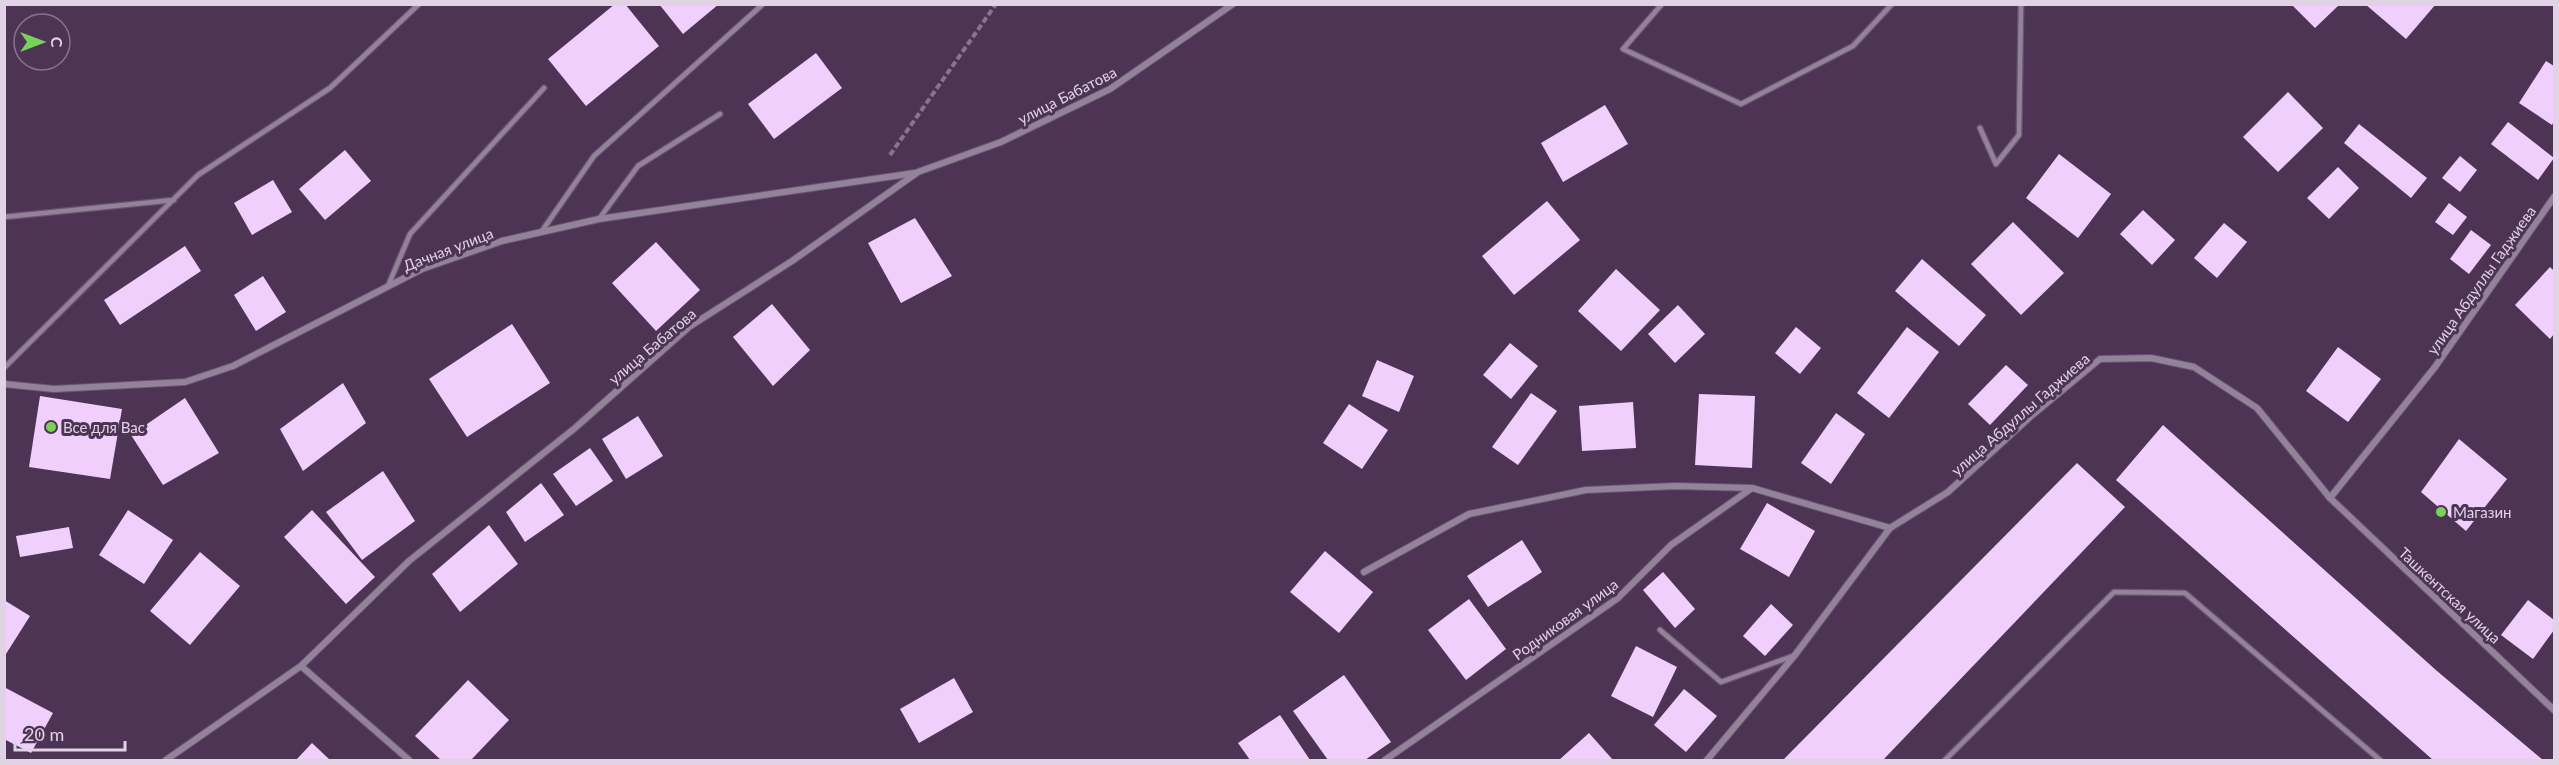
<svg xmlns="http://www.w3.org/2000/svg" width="2559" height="765" font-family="Lato,sans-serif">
<rect width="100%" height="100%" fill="#4d3455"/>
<!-- building -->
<g fill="#f1cffc">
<polygon points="615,4 625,4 659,46 586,106 548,59"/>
<polygon points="659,4 719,4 683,34"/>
<polygon points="2365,4 2436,4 2406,39"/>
<polygon points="2292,5 2339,5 2315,28"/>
<polygon points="816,53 842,88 774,139 748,104"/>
<polygon points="2546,61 2554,66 2554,121 2552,125 2519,103"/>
<polygon points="2288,92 2323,128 2278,172 2243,137"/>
<polygon points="1605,105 1628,144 1563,182 1541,143"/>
<polygon points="2508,122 2554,158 2538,180 2491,144"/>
<polygon points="2359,124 2427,178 2411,198 2344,143"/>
<polygon points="345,150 371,181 325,220 299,189"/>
<polygon points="2059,154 2111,194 2078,238 2026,198"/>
<polygon points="2460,156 2477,170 2460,192 2442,178"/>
<polygon points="2338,167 2359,188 2329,219 2307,198"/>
<polygon points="273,180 292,212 252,235 234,203"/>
<polygon points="1547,201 1580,240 1514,295 1482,256"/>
<polygon points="2449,203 2467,217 2453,235 2435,222"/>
<polygon points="2143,210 2175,240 2152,265 2120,234"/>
<polygon points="915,218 952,276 901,303 868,243"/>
<polygon points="2013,222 2064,273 2021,315 1971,264"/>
<polygon points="2224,223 2247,242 2217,278 2194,258"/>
<polygon points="2471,230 2491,245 2469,274 2450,259"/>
<polygon points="656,242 700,290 656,331 612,283"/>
<polygon points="185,246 201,271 120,325 104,300"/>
<polygon points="1922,259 1986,315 1959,346 1895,291"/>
<polygon points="2550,267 2554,271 2554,334 2550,339 2515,305"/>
<polygon points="1616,269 1660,310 1621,351 1578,311"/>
<polygon points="263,276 286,312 256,331 234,295"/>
<polygon points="772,304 810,350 773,386 733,337"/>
<polygon points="1678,305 1705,334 1675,363 1648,334"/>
<polygon points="512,324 550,383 467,437 429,379"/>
<polygon points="1796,327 1821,348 1800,374 1775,353"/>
<polygon points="1907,327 1939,352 1889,418 1857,393"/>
<polygon points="1510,343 1538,366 1511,399 1483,375"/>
<polygon points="2338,347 2381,379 2348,422 2306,391"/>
<polygon points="1377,360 1414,376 1399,412 1362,396"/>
<polygon points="2006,365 2028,385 1990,425 1968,404"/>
<polygon points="343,383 366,423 303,471 280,429"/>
<polygon points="1531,393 1557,411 1518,465 1492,447"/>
<polygon points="1699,394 1755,396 1752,468 1695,465"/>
<polygon points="40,396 122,409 110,479 29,467"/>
<polygon points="185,398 219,453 163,485 131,435"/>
<polygon points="1633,402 1636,448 1582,451 1579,406"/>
<polygon points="1349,404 1388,430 1362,469 1323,443"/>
<polygon points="1836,413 1865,434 1831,484 1801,463"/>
<polygon points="638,416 663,456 626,479 602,439"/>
<polygon points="2163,425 2437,671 2543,760 2433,760 2116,480"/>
<polygon points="2459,439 2507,479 2466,531 2421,492"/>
<polygon points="590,448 613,481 576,506 553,474"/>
<polygon points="2077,463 2125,507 1883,760 1783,760"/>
<polygon points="383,471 415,521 362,560 326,512"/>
<polygon points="541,483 564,515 525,542 506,512"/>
<polygon points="1767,503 1815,531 1789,577 1740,549"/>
<polygon points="128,510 173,540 144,584 99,555"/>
<polygon points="312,510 375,577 346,604 284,537"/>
<polygon points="489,525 518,564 460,612 432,574"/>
<polygon points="69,527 73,548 20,557 16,536"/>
<polygon points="1522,540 1542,572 1488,607 1467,576"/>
<polygon points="1325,551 1373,592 1339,633 1290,592"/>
<polygon points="200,552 240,586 190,645 150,611"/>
<polygon points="1663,572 1695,609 1675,628 1643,590"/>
<polygon points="1469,599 1506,649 1466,680 1428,630"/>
<polygon points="4,600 30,616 6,654 4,653"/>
<polygon points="2528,600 2554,620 2554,630 2533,659 2501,635"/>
<polygon points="1771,604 1793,625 1765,656 1743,636"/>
<polygon points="1636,646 1677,667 1653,717 1611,696"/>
<polygon points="1344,675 1391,742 1365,760 1328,760 1293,711"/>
<polygon points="954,678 973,712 919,743 900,709"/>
<polygon points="468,680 509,720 471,760 441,760 415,736"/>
<polygon points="4,687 53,713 31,753 4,739"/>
<polygon points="1684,689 1717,716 1686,752 1654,725"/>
<polygon points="1280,715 1310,760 1250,760 1238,743"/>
<polygon points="1589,733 1613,760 1559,760"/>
<polygon points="312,743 330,760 296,760"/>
</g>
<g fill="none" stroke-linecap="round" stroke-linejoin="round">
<!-- lane casing -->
<g stroke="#6b5472" stroke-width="7">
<g id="lane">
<polyline points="1662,4 1623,49 1741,104 1853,46 1892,4"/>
<polyline points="1980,128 1996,164 2019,135 2021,4"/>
<polyline points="4,217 174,200"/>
<polyline points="599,219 638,166 720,114"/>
<polyline points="542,231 594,156 763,4"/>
<polyline points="388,286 410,234 544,88"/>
<polyline points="4,368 198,175 330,88 419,4"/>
<polyline points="1660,630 1721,682 1793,656"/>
<polyline points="1945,760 2114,592 2185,593 2380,760"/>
</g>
</g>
<!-- street casing -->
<g stroke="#6b5472" stroke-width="8">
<g id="street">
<polyline points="4,384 54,389 185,382 233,366 422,269 502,241 599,219 915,173"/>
<polyline points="2330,498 2435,367 2554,197"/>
<polyline points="1364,572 1469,514 1586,490 1675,486 1751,488"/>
<polyline points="301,666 409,760"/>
<polyline points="166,760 301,666 409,561 575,428 689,327 792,261 918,172 1001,142 1110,89 1233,4"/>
<polyline points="1385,760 1618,598 1671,545 1752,488 1890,528"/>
<polyline points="1707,760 1795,655 1890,528 1948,492 2030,417 2100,359 2151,358 2194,367 2257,408 2330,498 2554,710"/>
</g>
</g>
<!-- path -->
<polyline stroke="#897490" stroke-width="4" stroke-dasharray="6 3" stroke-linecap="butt" points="890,155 996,4"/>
<!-- lane -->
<use href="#lane" stroke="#938299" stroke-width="4.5"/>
<!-- street -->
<use href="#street" stroke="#938299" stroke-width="6"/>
</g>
<!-- markers -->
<g fill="#79d157" stroke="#4d3455" stroke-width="2">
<circle cx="51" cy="427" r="6"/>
<circle cx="2441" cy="512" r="6"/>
</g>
<g text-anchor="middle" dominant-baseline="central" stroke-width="6" stroke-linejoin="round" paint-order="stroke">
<!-- street labels -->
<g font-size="15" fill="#e1d2e6" stroke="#4d3455">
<text transform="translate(1067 95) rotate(-27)">улица Бабатова</text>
<text transform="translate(448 249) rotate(-21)">Дачная улица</text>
<text transform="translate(2481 280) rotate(-55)">улица Абдуллы Гаджиева</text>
<text transform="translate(652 346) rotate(-40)">улица Бабатова</text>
<text transform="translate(2020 414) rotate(-41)">улица Абдуллы Гаджиева</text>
<text transform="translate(2450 595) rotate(43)">Ташкентская улица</text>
<text transform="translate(1565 619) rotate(-36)">Родниковая улица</text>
</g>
<!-- poi labels -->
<g font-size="15" fill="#e1d2e6" stroke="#4d3455" text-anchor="start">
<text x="63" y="427">Все для Вас</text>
<text x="2453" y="512">Магазин</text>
</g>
</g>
<!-- border -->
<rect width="2559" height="765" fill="none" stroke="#e1d2e6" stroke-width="12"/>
<!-- north arrow -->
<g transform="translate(42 42) rotate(90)"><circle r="28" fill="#4d3455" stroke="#88738f" stroke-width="1.5"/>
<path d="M0-4.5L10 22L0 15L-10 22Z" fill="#79d157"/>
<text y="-9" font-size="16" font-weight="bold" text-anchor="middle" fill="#e1d2e6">С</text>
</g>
<!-- scale -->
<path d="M15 741v9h110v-9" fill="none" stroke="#e1d2e6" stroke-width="3"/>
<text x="24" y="741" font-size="18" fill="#e1d2e6" stroke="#4d3455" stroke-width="4.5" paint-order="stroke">20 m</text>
</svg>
